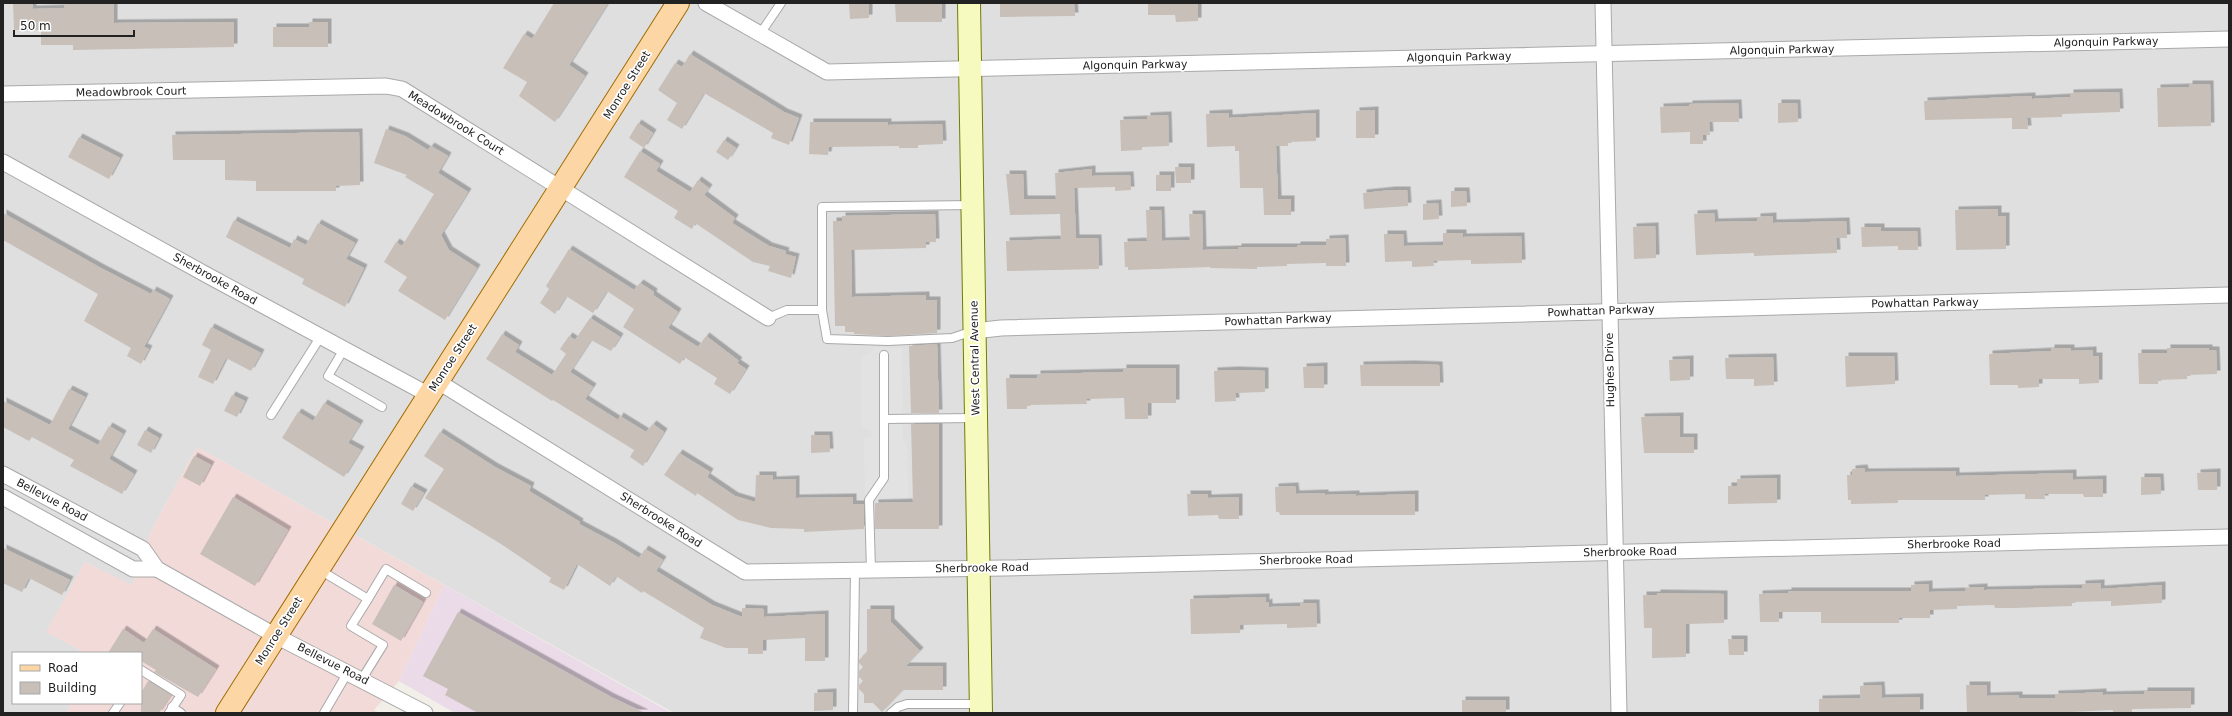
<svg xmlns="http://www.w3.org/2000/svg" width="2232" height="716" font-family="'DejaVu Sans',sans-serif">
<defs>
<filter id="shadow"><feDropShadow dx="3.5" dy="-3.5" stdDeviation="0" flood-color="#0004"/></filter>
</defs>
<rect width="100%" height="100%" fill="#f2efe9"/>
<!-- residential -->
<polygon fill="#e0dfdf" points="3,3 2229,3 2229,713 674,713 197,447 151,531 132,586 85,562 47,632 86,653 13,653 13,703 72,703 66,713 3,713"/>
<!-- commercial -->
<polygon fill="#f2dad9" points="197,447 444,585 399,681 374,710 379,713 66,713 72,703 141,703 141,653 86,653 46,632 85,562 132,585 151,531"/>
<!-- industrial -->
<polygon fill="#ebdbe8" points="444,585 670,712 674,713 455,713 399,681"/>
<!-- parking -->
<polygon fill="#e2e2e2" points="875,347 902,348 903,442 907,442 908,499 865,499 864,439 873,436 870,429 861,428 861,357 869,354"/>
<!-- building -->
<g fill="#c7bfb8" filter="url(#shadow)">
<polygon points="13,3 33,3 33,9 64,8 65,3 114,3 114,23 234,22 234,47 73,50 73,45 41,45 41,30 14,30"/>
<polygon points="554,3 608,3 569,65 585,76 555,122 519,96 527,82 503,68 524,34 532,39"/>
<polygon points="849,3 869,3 869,18 850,19"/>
<polygon points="895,3 942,3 942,22 896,22"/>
<polygon points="1000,3 1074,3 1075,16 1000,17"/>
<polygon points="1148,3 1198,3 1198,21 1176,22 1175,15 1148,15"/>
<polygon points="309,22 328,22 328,47 273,47 273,27 309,27"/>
<polygon points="690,54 784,112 799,118 789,145 771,138 773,133 704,93 682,129 667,120 677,103 658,90 675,63 682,67"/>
<polygon points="2189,84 2210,84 2211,126 2158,127 2157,88 2189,87"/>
<polygon points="2119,92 2120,112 2062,114 2062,117 2027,118 2028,129 2012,129 2012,118 1925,120 1924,101 2032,96 2032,99 2070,97 2070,93"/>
<polygon points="1738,103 1739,122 1709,122 1710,135 1703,135 1703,144 1690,144 1690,132 1661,133 1660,107 1689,106 1689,104"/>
<polygon points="1778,103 1797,103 1798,122 1778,123"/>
<polygon points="1375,110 1375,138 1356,138 1356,111"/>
<polygon points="1229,113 1229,118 1316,113 1316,141 1288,142 1288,146 1276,146 1278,199 1291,199 1291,215 1264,215 1263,188 1240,188 1239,151 1235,151 1235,146 1207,147 1206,114"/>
<polygon points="1168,115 1169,146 1142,147 1142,150 1121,151 1120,120 1147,119 1147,116"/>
<polygon points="810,122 888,122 888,125 942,124 943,144 918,145 918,148 899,148 899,146 829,147 828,155 809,154"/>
<polygon points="638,123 653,133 644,148 629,138"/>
<polygon points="386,129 405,136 428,150 431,146 448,156 438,173 468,192 441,235 449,250 477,268 445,320 398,291 407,277 384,262 396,242 402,246 434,194 405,177 407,175 374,163"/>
<polygon points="359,132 360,185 336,186 336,191 256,191 256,181 225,180 225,160 173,160 172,135"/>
<polygon points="79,137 120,158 109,179 68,157"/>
<polygon points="724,140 736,148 728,160 716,152"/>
<polygon points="640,151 660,164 656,171 690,192 698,180 709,188 704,195 735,218 732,223 769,246 786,251 785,254 796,257 791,278 768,271 770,266 753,262 695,223 692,229 674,218 678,211 624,177"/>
<polygon points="1175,167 1191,167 1191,183 1176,183"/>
<polygon points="1092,169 1092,176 1130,175 1131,190 1115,191 1115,187 1074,188 1076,238 1098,238 1099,269 1007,271 1006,241 1061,239 1060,214 1010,215 1006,174 1023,174 1024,199 1056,199 1055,173"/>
<rect x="1156" y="175" width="15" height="16"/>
<polygon points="1392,190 1407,190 1408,206 1364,209 1363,193"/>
<polygon points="1451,191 1466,191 1467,206 1451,207"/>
<polygon points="1438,203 1439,219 1423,220 1423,204"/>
<polygon points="1998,209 1998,216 2006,216 2006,249 1956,250 1955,210"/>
<polygon points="1146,210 1161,210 1162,241 1190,240 1189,214 1202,214 1203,250 1238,249 1238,247 1297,247 1297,245 1326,245 1326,239 1345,238 1346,266 1326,266 1326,263 1287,264 1287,266 1257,267 1257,269 1210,268 1210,267 1128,270 1128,267 1125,267 1124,242 1147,241"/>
<polygon points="3,213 99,267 151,294 153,290 170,299 144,347 149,349 141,364 127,356 131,348 84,321 98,294 3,240"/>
<polygon points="1714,213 1715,222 1757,221 1757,217 1773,216 1773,223 1846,221 1847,238 1836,238 1837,253 1754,256 1754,253 1696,255 1694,214"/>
<polygon points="935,214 936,242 926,242 926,248 851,250 852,297 926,295 926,300 937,300 937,333 888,336 854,334 854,332 845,332 845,326 835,326 833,221 842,221 842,216"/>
<polygon points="234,220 290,248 294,239 306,245 318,223 355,243 346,259 364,268 345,307 302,284 304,279 226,237"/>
<polygon points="1655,226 1656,258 1634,259 1633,227"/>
<polygon points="1861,227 1881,227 1881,231 1917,231 1918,250 1898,250 1898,246 1862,247"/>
<polygon points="1443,233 1463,233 1463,237 1521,236 1522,263 1471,264 1471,260 1433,261 1434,266 1412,267 1412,261 1385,262 1384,234 1403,234 1404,246 1443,245"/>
<polygon points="569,249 634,290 640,283 654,292 653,295 678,312 668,328 698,347 706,336 739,361 737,363 746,369 730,394 714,384 717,378 684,357 680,364 623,327 634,309 607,291 593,313 566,296 555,314 540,303 549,289 546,286"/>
<polygon points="590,318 620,337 611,351 591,340 570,372 593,387 585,399 618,420 620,416 646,432 653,424 664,432 643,466 630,457 634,450 553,400 552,401 486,359 502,334 519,345 515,352 552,375 566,354 560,349 569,336 575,340"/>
<polygon points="211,327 261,353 251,371 226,358 213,384 198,377 211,350 202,345"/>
<polygon points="937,344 939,413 911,413 909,346"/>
<polygon points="2051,348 2071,348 2071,351 2093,350 2093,356 2099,356 2099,383 2079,384 2079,379 2039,379 2039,387 2018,388 2018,385 1990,385 1989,354 2051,351"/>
<polygon points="2167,348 2209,348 2209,350 2216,350 2217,374 2187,375 2187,379 2158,380 2158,384 2139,384 2138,353 2167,353"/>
<polygon points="1845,356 1894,356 1895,384 1846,387"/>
<polygon points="1773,357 1774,385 1754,386 1754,379 1726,379 1725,358"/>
<polygon points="1690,359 1690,380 1670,381 1669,360"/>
<polygon points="1411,364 1439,365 1440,386 1361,386 1360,365"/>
<polygon points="1324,366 1324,388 1304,388 1303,367"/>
<polygon points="1123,368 1176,368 1176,403 1148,403 1148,419 1125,419 1124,398 1086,399 1087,404 1027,405 1027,409 1007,409 1006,378 1037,378 1037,374 1123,372"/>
<polygon points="1235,370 1265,371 1265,392 1235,393 1236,401 1215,402 1214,371"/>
<polygon points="69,389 85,397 68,429 98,445 109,426 123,434 109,459 134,474 122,494 70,466 74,460 32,437 29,441 3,427 3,401 50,425"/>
<polygon points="232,395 245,401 237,417 224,411"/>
<polygon points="324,403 360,424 348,443 361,450 344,477 282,438 298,412 313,421"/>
<polygon points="1680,416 1680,437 1694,437 1694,453 1644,453 1641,417"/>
<polygon points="911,424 939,424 939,529 875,529 875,503 913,502"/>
<polygon points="145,430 159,438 151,453 137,445"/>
<polygon points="440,432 495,467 531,486 529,491 580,522 579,524 613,542 639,558 645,549 663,560 656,571 712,605 742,617 742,608 764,609 764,617 825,614 825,661 805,661 805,638 763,640 763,654 748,654 748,648 726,648 700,638 704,628 643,591 642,593 616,576 610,586 577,564 564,590 549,582 551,578 501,544 425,498 444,469 424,456"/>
<polygon points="811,435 829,435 830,452 811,453"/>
<polygon points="679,453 710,472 707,477 735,496 755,502 756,475 773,475 773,480 796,479 796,498 853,497 853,504 864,504 864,529 804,532 804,529 771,528 738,520 697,493 696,496 664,475"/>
<polygon points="194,456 211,465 200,486 183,477"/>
<polygon points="1864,468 1865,472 1956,471 1956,476 2073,473 2073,480 2103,479 2103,497 2084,497 2083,494 2044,494 2045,499 2025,499 2025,494 1985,495 1985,500 1898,500 1898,503 1851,504 1851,500 1848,500 1847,475 1852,475 1852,469"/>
<polygon points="2217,472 2217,490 2198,490 2197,473"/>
<polygon points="2141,477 2160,477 2161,494 2141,495"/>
<polygon points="1777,478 1777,503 1728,504 1728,486 1737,486 1737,479"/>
<polygon points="411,486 424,493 413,511 401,504"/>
<polygon points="1295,486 1296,494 1325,493 1325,495 1356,494 1356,496 1415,494 1415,515 1280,515 1279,512 1276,512 1275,487"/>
<polygon points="1187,494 1208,494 1208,498 1239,497 1239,519 1219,519 1218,515 1188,516"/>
<polygon points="233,497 288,530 255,586 200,554"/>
<polygon points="3,548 70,580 62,595 29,578 22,592 3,583"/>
<polygon points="2101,583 2101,589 2162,585 2162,603 2111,606 2111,601 2072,602 2072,606 2014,608 1995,608 1994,605 1957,606 1957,609 1930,610 1930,618 1899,618 1899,623 1821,623 1821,612 1779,612 1779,622 1760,622 1759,594 1788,593 1788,591 1911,591 1911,585 1929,584 1929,592 1966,591 1965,588 1984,587 1984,590 2082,588 2082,584"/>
<polygon points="394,585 423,602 401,641 372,624"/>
<polygon points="1657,593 1724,594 1724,623 1686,624 1686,657 1652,658 1652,628 1644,628 1643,595 1657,595"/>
<polygon points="1266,597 1266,603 1269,602 1269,607 1300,606 1300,603 1316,603 1317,627 1287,628 1287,624 1240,625 1240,633 1191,634 1190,599"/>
<polygon points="867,609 891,609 891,622 920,651 906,666 943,666 943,690 903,690 882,712 873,703 864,703 864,694 859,689 859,685 863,681 859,677 859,671 863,667 859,663 859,660 867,652"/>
<polygon points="458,612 611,697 645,713 478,713 445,695 448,689 423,676"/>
<polygon points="123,629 144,643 153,629 216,669 198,697 154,672 156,670 141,661 141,653 108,653"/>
<polygon points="1728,639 1744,639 1744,655 1729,655"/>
<polygon points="148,681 171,695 159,713 141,713 141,693"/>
<polygon points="1881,685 1882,698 1920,697 1920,713 1819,713 1819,699 1860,698 1860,686"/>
<polygon points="1966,685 1987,685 1987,696 2019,695 2019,698 2055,698 2055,694 2084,693 2103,692 2103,695 2144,694 2144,691 2191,691 2191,708 2132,709 2132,712 2113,712 2113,710 2050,713 1967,713"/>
<polygon points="833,692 833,710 814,711 814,693"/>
<rect x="1462" y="700" width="44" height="13"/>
</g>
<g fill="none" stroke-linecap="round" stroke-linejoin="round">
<!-- lane casing -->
<g stroke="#a9a9a9" stroke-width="10">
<g id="lane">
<polyline points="760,34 781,3"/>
<polyline points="822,310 827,339 888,341 952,338 973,331"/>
<polyline points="768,318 787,310 822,310 822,207 971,205"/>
<polyline points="344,349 328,376 382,407"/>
<polyline points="271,415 321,336"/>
<polyline points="884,419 975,418"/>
<polyline points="318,569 368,599 351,626 383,645 362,679"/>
<polyline points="871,570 869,500 884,478 884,355"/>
<polyline points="368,599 386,569 426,593"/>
<polyline points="141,670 181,695 169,713"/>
<polyline points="172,707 181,713"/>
<polyline points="113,713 120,703"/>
<polyline points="324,713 348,672"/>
<polyline points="853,713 855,571"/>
<polyline points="891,713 898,707 907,704 979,704"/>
</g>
</g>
<!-- street casing -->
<g stroke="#a9a9a9" stroke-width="17">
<g id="street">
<polyline points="706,3 827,72 2229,39"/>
<polyline points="1603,3 1619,713"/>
<polyline points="3,94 386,86 402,89 768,318"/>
<polyline points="3,162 205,274 429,395"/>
<polyline points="974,331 1001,328 2229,295"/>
<polyline points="437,381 745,572 1004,568 2229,537"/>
<polyline points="3,474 143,549 157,569 276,636 425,713"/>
<polyline points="3,497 133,569 157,569"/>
</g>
</g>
<!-- secondary casing -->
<g stroke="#707d05" stroke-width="24">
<polyline id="secondary" points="969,3 981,713"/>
</g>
<!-- primary casing -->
<g stroke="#a06b00" stroke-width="24">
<polyline id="primary" points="227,713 678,3"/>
</g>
<!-- lane -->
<use href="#lane" stroke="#fff" stroke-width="8"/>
<!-- street -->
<use href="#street" stroke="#fff" stroke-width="15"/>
<!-- secondary -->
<use href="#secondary" stroke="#f7fabf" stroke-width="22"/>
<!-- primary -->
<use href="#primary" stroke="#fcd6a4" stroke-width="22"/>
</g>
<g text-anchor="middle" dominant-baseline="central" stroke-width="3.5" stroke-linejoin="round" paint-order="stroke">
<!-- street labels -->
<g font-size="11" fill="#222" stroke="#fff">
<text transform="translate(2106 42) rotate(-1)">Algonquin Parkway</text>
<text transform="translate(1782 50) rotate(-1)">Algonquin Parkway</text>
<text transform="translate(1459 57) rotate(-1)">Algonquin Parkway</text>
<text transform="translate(1135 65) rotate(-1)">Algonquin Parkway</text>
<text transform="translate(627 85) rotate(-58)">Monroe Street</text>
<text transform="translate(131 92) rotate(-1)">Meadowbrook Court</text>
<text transform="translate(456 123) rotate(32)">Meadowbrook Court</text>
<text transform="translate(215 279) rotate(29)">Sherbrooke Road</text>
<text transform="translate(1925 303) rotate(-1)">Powhattan Parkway</text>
<text transform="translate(1601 311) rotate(-2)">Powhattan Parkway</text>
<text transform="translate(1278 320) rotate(-2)">Powhattan Parkway</text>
<text transform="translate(453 358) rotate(-57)">Monroe Street</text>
<text transform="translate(975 358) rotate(-91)">West Central Avenue</text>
<text transform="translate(1610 370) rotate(-91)">Hughes Drive</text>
<text transform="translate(52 500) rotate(28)">Bellevue Road</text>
<text transform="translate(661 520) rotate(32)">Sherbrooke Road</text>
<text transform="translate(1954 544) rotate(-1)">Sherbrooke Road</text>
<text transform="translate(1630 552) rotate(-1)">Sherbrooke Road</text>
<text transform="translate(1306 560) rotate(-1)">Sherbrooke Road</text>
<text transform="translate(982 568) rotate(-1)">Sherbrooke Road</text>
<text transform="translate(279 631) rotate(-58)">Monroe Street</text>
<text transform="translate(333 664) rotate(27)">Bellevue Road</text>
</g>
</g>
<!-- border -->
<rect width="2232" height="716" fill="none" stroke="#222222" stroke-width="8"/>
<!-- legend -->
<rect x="12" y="652" width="130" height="52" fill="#ffffff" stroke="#a7a7a7"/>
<rect x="20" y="665" width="20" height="6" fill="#fcd6a4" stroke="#a7a7a7"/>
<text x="48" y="672" font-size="12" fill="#222222">Road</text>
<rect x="20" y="682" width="20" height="12" fill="#c7bfb8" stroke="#a7a7a7"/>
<text x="48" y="692" font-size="12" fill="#222222">Building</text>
<!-- scale -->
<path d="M14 30v6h120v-6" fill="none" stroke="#222222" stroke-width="2"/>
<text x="20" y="30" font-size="12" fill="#222222" stroke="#ffffff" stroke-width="3" paint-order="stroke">50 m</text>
</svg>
